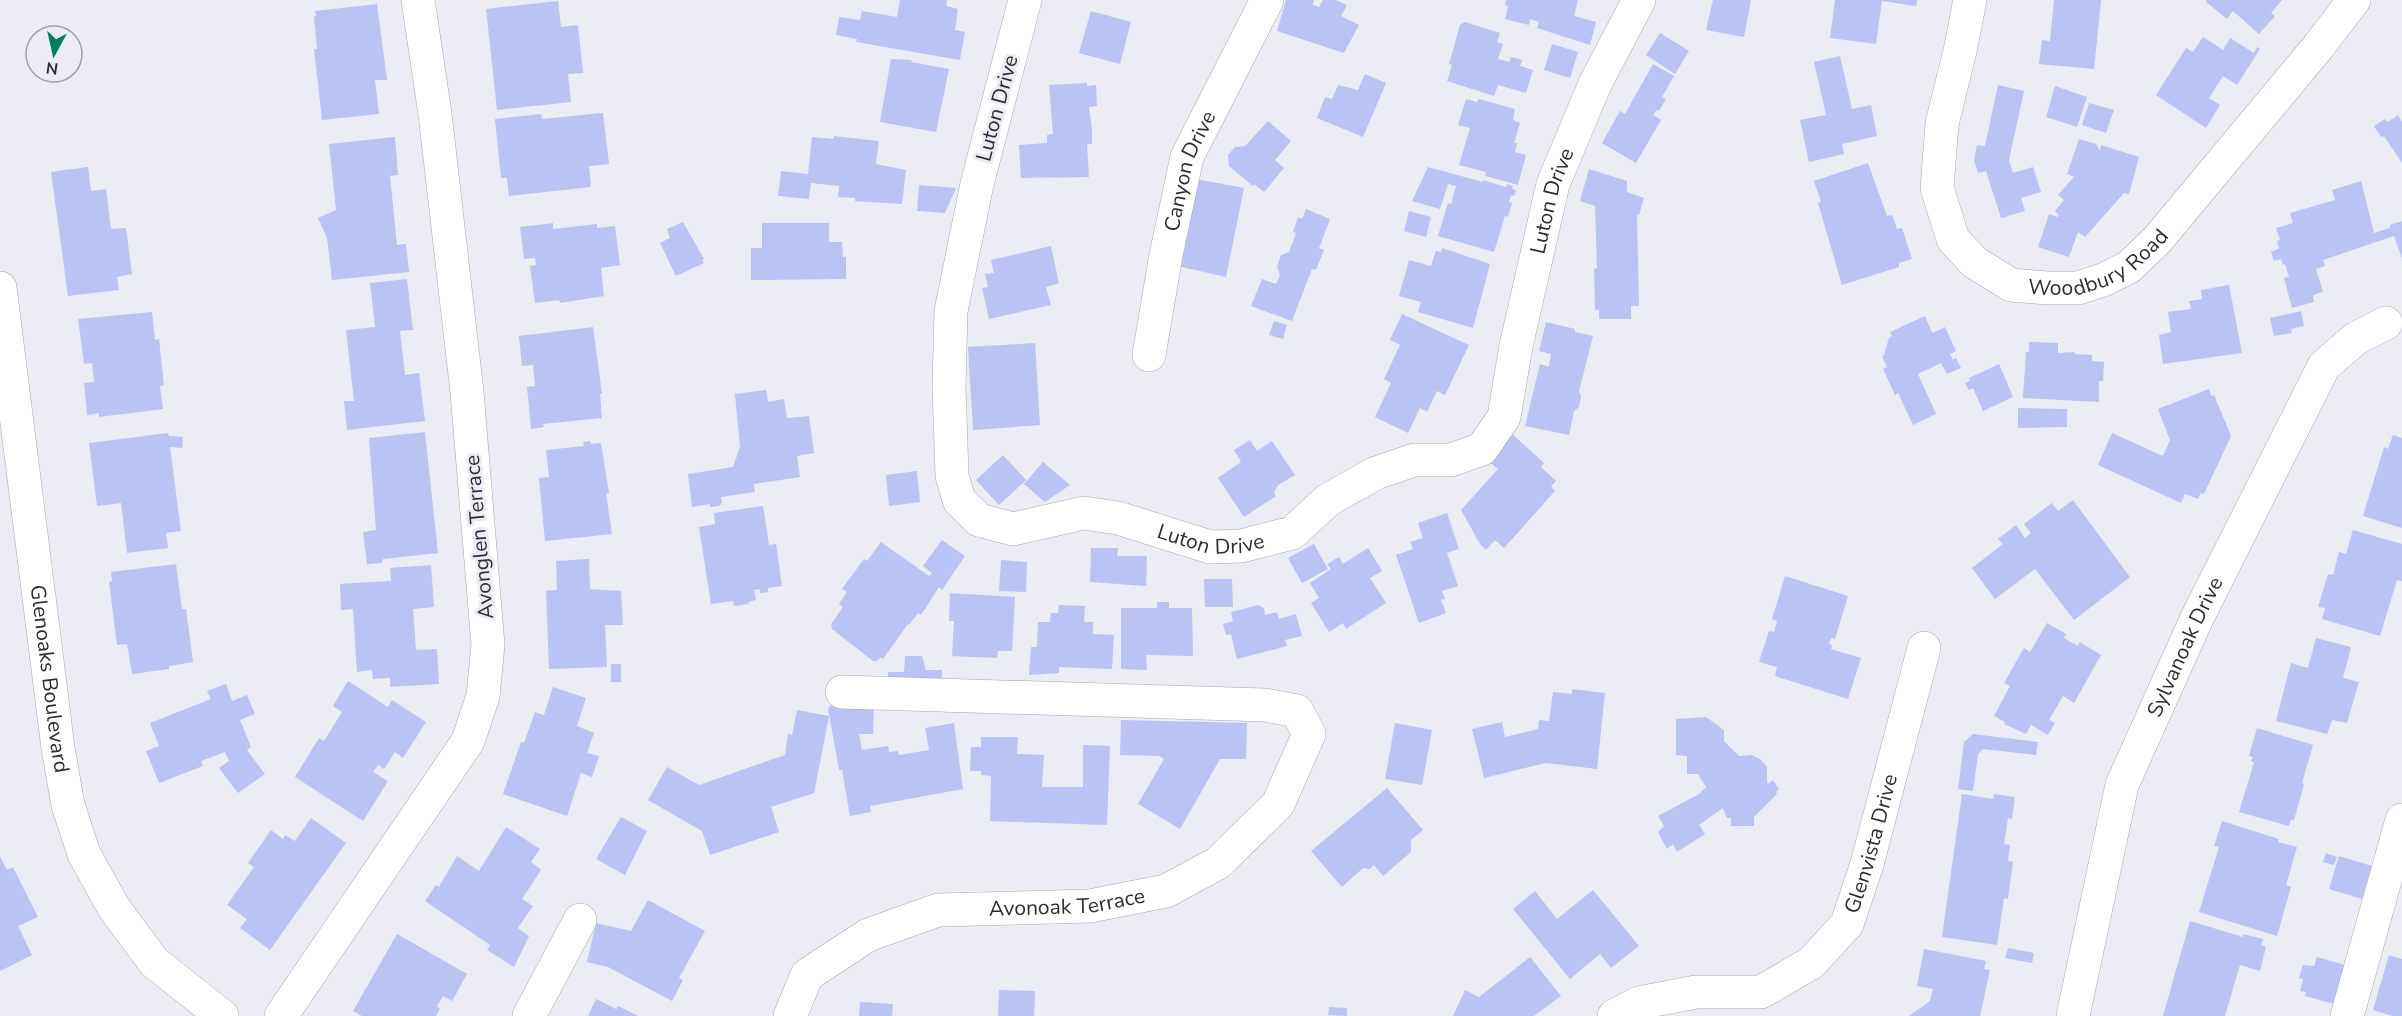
<svg xmlns="http://www.w3.org/2000/svg" width="2402" height="1016" font-family="'Nunito Sans',sans-serif">
<rect width="100%" height="100%" fill="#ebecf4"/>
<!-- building -->
<g fill="#bbc2f4">
<polygon points="900,0 947,0 946,6 958,9 955,30 965,32 960,60 856,42 857,39 836,35 839,17 860,20 862,11 897,17"/>
<polygon points="1286,0 1314,0 1313,5 1319,7 1323,0 1336,0 1347,5 1341,16 1359,25 1344,53 1277,31"/>
<polygon points="1506,0 1578,0 1574,16 1596,22 1590,45 1537,28 1539,22 1530,19 1529,25 1505,19 1508,6 1505,5"/>
<polygon points="1713,0 1751,0 1744,37 1706,30"/>
<polygon points="1835,0 1917,0 1916,6 1882,1 1876,44 1830,38"/>
<polygon points="2054,0 2101,0 2094,69 2039,64 2042,40 2050,41"/>
<polygon points="2207,0 2282,0 2271,13 2275,16 2259,34 2233,11 2227,19 2206,2"/>
<polygon points="558,1 561,27 578,25 583,73 568,74 571,102 497,110 486,9"/>
<polygon points="377,4 387,80 375,80 379,114 322,120 314,49 317,49 314,17 316,16 315,11"/>
<polygon points="1091,11 1131,22 1120,64 1079,53"/>
<polygon points="1465,22 1500,33 1497,42 1503,44 1498,59 1509,62 1511,57 1522,60 1520,66 1533,70 1526,93 1498,85 1494,96 1447,81 1452,65 1449,64 1460,25"/>
<polygon points="1660,33 1689,51 1675,74 1646,55"/>
<polygon points="2203,37 2223,50 2230,38 2254,53 2257,47 2260,49 2237,85 2223,76 2209,98 2220,105 2206,128 2156,95 2186,48 2193,52"/>
<polygon points="1552,44 1578,52 1570,78 1544,70"/>
<polygon points="1840,56 1852,109 1871,105 1877,136 1842,144 1844,154 1809,162 1800,120 1826,115 1814,62"/>
<polygon points="891,59 912,60 911,62 949,69 936,132 880,122"/>
<polygon points="1653,64 1674,76 1662,97 1666,99 1659,111 1657,110 1653,115 1661,120 1636,163 1602,143 1620,111 1625,114"/>
<polygon points="1365,74 1386,83 1363,137 1317,118 1325,97 1332,99 1338,85 1358,90"/>
<polygon points="1087,83 1087,86 1096,85 1097,106 1089,107 1092,129 1092,144 1087,144 1089,177 1021,178 1019,145 1047,143 1047,135 1053,134 1049,85"/>
<polygon points="1998,85 2024,91 2009,160 2013,173 2033,167 2041,192 2021,198 2025,211 2001,218 1986,171 1978,173 1974,160 1977,145 1985,146"/>
<polygon points="2055,86 2087,97 2077,127 2046,117"/>
<polygon points="1466,99 1477,102 1479,99 1515,109 1513,120 1520,123 1514,143 1517,143 1515,152 1526,155 1518,185 1485,176 1486,172 1459,165 1470,128 1458,125"/>
<polygon points="2089,103 2114,110 2106,133 2082,125"/>
<polygon points="603,113 609,164 589,166 591,187 509,196 507,178 501,178 495,119 541,114 542,119"/>
<polygon points="2398,115 2402,122 2402,163 2384,136 2381,137 2374,126 2385,119 2388,122"/>
<polygon points="1268,121 1291,141 1275,160 1284,168 1264,192 1254,184 1253,186 1229,166 1228,155 1235,147 1245,146"/>
<polygon points="834,136 879,141 876,164 906,170 902,204 855,201 855,198 838,197 839,186 811,183 809,199 778,196 781,171 808,174 812,137 833,139"/>
<polygon points="395,137 398,175 390,176 397,245 406,244 409,272 332,280 327,238 318,218 336,210 329,144"/>
<polygon points="2079,139 2096,144 2100,151 2101,145 2139,157 2129,194 2124,193 2085,237 2078,232 2069,257 2038,247 2049,214 2057,217 2059,215 2055,211 2064,200 2058,195 2074,177 2067,174"/>
<polygon points="1868,163 1887,216 1892,215 1897,229 1902,228 1912,259 1899,263 1899,267 1842,285 1818,203 1821,202 1814,181"/>
<polygon points="88,167 91,191 106,189 111,229 126,228 132,274 117,277 119,290 68,296 51,172"/>
<polygon points="1428,167 1483,182 1483,180 1506,187 1507,184 1513,186 1512,188 1516,191 1514,196 1511,195 1509,202 1512,203 1508,217 1505,216 1494,252 1438,236 1448,203 1451,204 1456,186 1448,184 1440,209 1412,201"/>
<polygon points="1589,169 1627,181 1627,192 1644,198 1639,215 1637,215 1639,306 1631,306 1631,319 1599,319 1599,310 1595,310 1594,269 1597,268 1595,206 1580,201"/>
<polygon points="1196,179 1244,188 1226,277 1177,266"/>
<polygon points="2361,181 2374,233 2390,228 2390,225 2402,221 2402,258 2394,236 2323,260 2325,266 2316,269 2323,292 2313,295 2314,302 2292,308 2284,278 2289,277 2285,264 2283,265 2281,259 2274,261 2271,252 2279,249 2277,241 2280,240 2276,228 2293,223 2290,213 2335,200 2332,190"/>
<polygon points="919,185 956,188 945,213 917,211"/>
<polygon points="1306,209 1330,219 1319,248 1324,250 1316,270 1312,269 1292,321 1251,306 1262,279 1276,284 1280,275 1277,267 1281,255 1289,252 1296,233 1293,232 1298,217 1302,219"/>
<polygon points="1409,211 1431,217 1426,237 1404,231"/>
<polygon points="683,222 704,259 702,260 704,263 676,276 660,243 670,238 667,229"/>
<polygon points="553,223 553,229 597,224 597,228 615,226 620,265 601,268 604,296 560,303 559,300 535,303 530,266 536,265 535,258 524,259 520,227"/>
<polygon points="762,223 829,223 829,242 842,242 843,257 846,257 846,279 751,280 751,248 762,248"/>
<polygon points="1051,246 1059,283 1046,287 1051,305 989,319 982,288 988,287 985,274 994,273 991,260"/>
<polygon points="1442,248 1490,264 1473,328 1418,312 1421,302 1399,296 1409,260 1431,266 1436,251 1441,252"/>
<polygon points="407,279 413,330 400,331 405,375 419,373 425,421 347,430 344,401 354,401 346,330 375,327 370,283"/>
<polygon points="2229,285 2242,353 2163,364 2159,335 2171,332 2168,312 2191,309 2189,301 2202,299 2201,290"/>
<polygon points="2301,311 2304,326 2291,329 2292,333 2274,336 2270,318"/>
<polygon points="152,312 155,340 159,339 164,385 160,386 163,409 99,417 99,413 87,415 84,383 94,382 92,363 84,364 78,319"/>
<polygon points="1402,314 1469,345 1445,395 1437,391 1427,412 1420,408 1408,433 1375,417 1391,383 1384,379 1400,345 1390,340"/>
<polygon points="1925,316 1932,333 1945,327 1956,351 1950,354 1953,360 1956,358 1961,368 1947,374 1941,363 1918,374 1936,414 1913,425 1898,393 1895,395 1883,369 1887,367 1882,356 1884,355 1889,338 1892,336 1890,332"/>
<polygon points="1274,321 1287,325 1283,339 1269,335"/>
<polygon points="1546,322 1575,329 1575,332 1593,336 1579,391 1581,397 1579,407 1574,411 1569,435 1525,426 1540,364 1549,367 1551,354 1539,351"/>
<polygon points="593,327 602,394 600,394 602,418 543,424 544,427 531,429 527,387 535,386 533,365 522,366 519,336"/>
<polygon points="2029,342 2058,343 2058,353 2075,352 2075,354 2092,355 2092,361 2104,362 2103,381 2099,381 2099,402 2023,398 2026,352 2029,352"/>
<polygon points="1035,343 1040,425 973,430 968,347"/>
<polygon points="1999,364 2013,397 1983,411 1973,388 1969,390 1965,383 1970,381 1969,378"/>
<polygon points="2209,389 2211,396 2214,395 2231,436 2204,494 2201,493 2198,499 2185,494 2181,503 2098,465 2112,433 2163,456 2170,440 2158,409"/>
<polygon points="766,390 768,402 784,399 787,418 809,416 814,453 797,456 800,477 754,484 755,492 721,497 722,503 719,506 710,507 710,504 692,507 688,474 733,467 740,447 735,394"/>
<polygon points="2018,408 2067,409 2067,427 2018,428"/>
<polygon points="425,432 438,553 383,559 382,563 367,564 363,532 376,530 369,438"/>
<polygon points="168,433 169,436 183,437 182,448 170,447 181,531 166,533 168,548 127,553 121,503 97,506 89,443"/>
<polygon points="1511,433 1544,463 1541,467 1556,481 1551,486 1555,491 1504,548 1495,540 1486,550 1480,544 1461,510 1498,469 1487,460"/>
<polygon points="2393,435 2402,438 2402,528 2363,516 2384,447 2388,449"/>
<polygon points="1250,440 1257,451 1272,441 1295,475 1278,485 1274,493 1276,496 1244,517 1218,478 1241,462 1234,450"/>
<polygon points="590,441 591,444 601,443 609,493 606,494 612,534 545,541 539,478 549,477 546,450 584,446 583,442"/>
<polygon points="1003,455 1026,480 999,505 976,480"/>
<polygon points="1043,462 1070,485 1045,502 1024,484"/>
<polygon points="917,471 920,502 889,506 886,475"/>
<polygon points="2073,500 2130,577 2074,620 2035,569 1995,599 1972,568 2003,544 1998,539 2016,525 2025,538 2031,533 2024,524 2052,503 2058,511"/>
<polygon points="763,506 769,545 776,544 782,586 768,588 768,592 760,593 760,589 754,590 756,600 748,602 749,604 734,606 733,601 711,604 699,527 715,524 714,513"/>
<polygon points="1447,513 1459,549 1447,553 1458,586 1442,591 1445,599 1441,600 1446,613 1419,623 1396,555 1413,549 1410,542 1423,538 1418,523"/>
<polygon points="2353,530 2402,544 2402,581 2397,580 2380,636 2322,619 2325,608 2318,607 2328,574 2333,575 2339,552 2346,554"/>
<polygon points="942,540 965,556 942,590 939,587 921,615 918,613 909,625 908,624 883,659 881,657 877,661 873,661 832,629 831,624 843,607 839,604 847,592 842,589 864,559 867,561 881,542 929,576 932,573 923,566"/>
<polygon points="1314,544 1328,569 1302,583 1288,558"/>
<polygon points="1091,548 1118,548 1117,556 1147,556 1146,586 1090,582"/>
<polygon points="1368,548 1382,571 1370,578 1386,603 1346,629 1343,623 1329,632 1311,603 1319,598 1310,583 1331,569 1327,564 1339,557 1343,564"/>
<polygon points="589,559 590,589 621,591 623,625 605,625 607,667 549,669 546,591 557,590 556,561"/>
<polygon points="1001,560 1027,562 1026,592 999,591"/>
<polygon points="176,564 182,609 186,609 193,662 169,666 169,669 132,674 127,644 117,645 109,582 112,581 111,572"/>
<polygon points="431,565 434,607 413,609 416,650 437,649 439,684 390,687 390,678 373,679 372,670 357,672 353,609 341,610 340,584 391,581 390,568"/>
<polygon points="1785,576 1848,596 1835,639 1831,638 1829,644 1832,645 1831,649 1861,658 1848,699 1775,676 1777,667 1759,662 1769,631 1774,632 1777,621 1772,619"/>
<polygon points="1204,579 1232,579 1233,607 1205,607"/>
<polygon points="950,593 1015,597 1012,651 998,651 997,658 952,656 954,621 949,621"/>
<polygon points="1157,602 1169,602 1169,608 1192,608 1193,656 1146,655 1147,670 1121,669 1121,608 1157,608"/>
<polygon points="1059,605 1085,606 1084,622 1093,622 1093,634 1114,635 1112,669 1059,667 1059,673 1029,675 1031,647 1037,647 1038,622 1050,622 1051,613 1058,613"/>
<polygon points="1258,605 1264,608 1265,615 1277,612 1279,619 1296,614 1302,636 1285,640 1287,646 1237,659 1231,634 1226,635 1223,624 1233,621 1231,612"/>
<polygon points="2047,623 2066,634 2064,638 2078,646 2080,642 2101,655 2074,703 2063,696 2049,720 2055,723 2048,735 2031,725 2026,734 2004,724 2005,722 1994,716 2010,686 2004,683 2024,648 2030,652"/>
<polygon points="2316,638 2351,647 2343,678 2359,682 2347,723 2332,720 2327,734 2276,721 2291,663 2308,668"/>
<polygon points="905,656 922,656 926,670 942,670 942,681 888,680 888,672 904,672"/>
<rect x="611" y="664" width="10" height="18"/>
<polygon points="348,681 388,707 392,700 426,722 403,758 395,752 384,769 378,765 373,772 388,781 363,821 295,777 319,738 324,741 342,712 333,706"/>
<polygon points="226,684 232,701 247,695 255,714 240,720 251,747 247,750 265,774 238,793 219,768 229,761 225,752 201,761 203,766 159,783 146,751 159,746 150,723 211,699 207,691"/>
<polygon points="553,687 586,698 577,726 594,733 587,753 599,756 592,777 581,773 567,816 503,794 521,742 524,743 535,712 544,715"/>
<polygon points="1572,689 1605,693 1597,769 1546,763 1484,778 1472,729 1502,722 1505,737 1538,729 1539,720 1549,721 1553,692 1572,694"/>
<polygon points="835,703 874,703 873,734 859,734 862,750 888,746 889,752 898,751 899,755 929,750 925,728 954,723 963,789 870,806 871,812 850,816 842,770 839,770 828,708"/>
<polygon points="797,710 829,716 814,793 771,807 779,832 710,855 702,831 648,800 667,767 699,785 785,755 788,734 792,735"/>
<polygon points="1706,717 1724,730 1724,741 1739,756 1752,755 1760,759 1767,767 1767,782 1768,784 1773,780 1779,789 1776,792 1777,794 1754,817 1754,826 1731,826 1731,818 1727,818 1723,808 1699,825 1705,834 1677,852 1673,844 1667,849 1658,832 1664,826 1658,816 1699,794 1706,787 1698,774 1687,774 1687,756 1676,755 1676,719"/>
<polygon points="1121,720 1247,723 1246,759 1220,759 1180,829 1138,804 1164,759 1159,756 1120,755"/>
<polygon points="1395,723 1432,730 1422,785 1385,779"/>
<polygon points="2257,728 2313,745 2302,783 2304,784 2294,820 2291,820 2289,826 2239,812 2254,762 2251,761 2253,757 2249,756"/>
<polygon points="1973,734 2038,742 2036,755 1983,749 1978,754 1973,791 1958,789 1964,742"/>
<polygon points="981,737 1018,737 1017,754 1044,755 1042,787 1083,787 1083,745 1110,746 1107,825 990,821 991,776 981,775 981,771 970,771 971,747 981,747"/>
<polygon points="1387,788 1423,830 1411,840 1411,852 1383,876 1374,865 1370,869 1363,868 1342,887 1311,851"/>
<polygon points="1962,794 1993,799 1994,794 2015,797 2012,819 2008,818 2004,844 2010,845 2008,861 2013,862 2008,899 2004,898 1997,945 1942,937"/>
<polygon points="621,817 647,831 625,875 596,859"/>
<polygon points="311,818 346,843 270,950 240,928 247,919 227,905 254,867 248,863 271,830 283,839 285,835 295,841"/>
<polygon points="2222,821 2279,839 2278,842 2297,847 2286,885 2291,887 2277,936 2199,912 2219,847 2214,846"/>
<polygon points="506,827 540,849 531,862 541,870 522,899 533,906 518,928 529,936 514,967 487,950 490,945 425,901 436,885 439,887 457,856 479,871"/>
<polygon points="2326,853 2337,857 2334,865 2323,862"/>
<polygon points="0,856 7,870 13,867 38,917 18,926 32,955 0,971"/>
<polygon points="2339,856 2372,866 2362,899 2329,889"/>
<polygon points="1593,890 1639,946 1611,968 1600,954 1570,979 1513,909 1535,891 1557,919"/>
<polygon points="648,900 705,931 679,978 683,980 672,1001 608,967 587,962 596,923 631,931"/>
<polygon points="2190,921 2243,937 2243,934 2263,939 2261,945 2266,947 2260,971 2240,965 2225,1016 2163,1016"/>
<polygon points="397,934 467,974 452,1001 443,996 437,1006 440,1009 436,1016 362,1016 353,1011"/>
<polygon points="2008,948 2034,953 2032,963 2005,958"/>
<polygon points="1924,949 1986,961 1984,969 1990,970 1980,1016 1909,1016 1930,1001 1933,989 1917,986"/>
<polygon points="2389,955 2402,959 2402,1016 2392,1016 2373,1010"/>
<polygon points="1530,957 1561,996 1534,1016 1453,1016 1465,990 1479,997"/>
<polygon points="2317,957 2352,967 2341,1006 2305,996 2306,992 2300,991 2303,979 2299,978 2303,965 2314,966"/>
<polygon points="999,990 1035,991 1034,1016 998,1016"/>
<polygon points="596,999 616,1009 618,1006 638,1016 588,1016"/>
<polygon points="860,1002 893,1004 892,1016 859,1016"/>
<polygon points="1329,1007 1347,1008 1347,1016 1328,1015"/>
</g>
<g fill="none" stroke-linecap="round" stroke-linejoin="round">
<!-- minor casing -->
<g stroke="#a8a9b0" stroke-width="34">
<g id="minor">
<path id="s1" d="M 1025,0 L 977,184 L 951,311 L 949,386 L 952,476 L 959,500 L 979,520 L 1013,529 L 1084,513 L 1118,518 L 1210,547 L 1241,546 L 1292,533 L 1328,500 L 1376,473 L 1414,460 L 1451,460 L 1482,449 L 1504,417 L 1516,346 L 1553,184 L 1595,84 L 1639,0"/>
<path id="s2" d="M 1970,0 L 1960,51 L 1942,124 L 1937,188 L 1953,239 L 1974,262 L 2011,285 L 2047,288 L 2078,288 L 2103,280 L 2129,267 L 2158,239 L 2318,47 L 2354,0"/>
<path id="s3" d="M 0,288 L 58,748 L 68,805 L 84,854 L 114,908 L 154,962 L 222,1016"/>
<path id="s4" d="M 1149,355 L 1166,255 L 1187,157 L 1267,0"/>
<polyline points="281,1016 468,741 483,696 488,645 467,392 435,114 418,0"/>
<polyline points="529,1016 580,920"/>
<path id="s5" d="M 790,1016 L 807,975 L 868,935 L 938,910 L 1090,906 L 1166,891 L 1218,863 L 1278,804 L 1309,734 L 1297,711 L 1265,705 L 842,692"/>
<path id="s6" d="M 1614,1016 L 1639,1003 L 1696,992 L 1761,992 L 1811,963 L 1847,924 L 1867,864 L 1924,648"/>
<path id="s7" d="M 2073,1016 L 2122,785 L 2197,618 L 2324,366 L 2355,339 L 2386,323"/>
<polyline points="2347,1016 2402,820"/>
</g>
</g>
<!-- minor -->
<use href="#minor" stroke="#fff" stroke-width="33"/>
</g>
<g text-anchor="middle" dominant-baseline="central" stroke-width="6" stroke-linejoin="round" paint-order="stroke">
<!-- street labels -->
<g font-size="21" fill="#2c2d30" stroke="#ebecf4">
<text transform="translate(997 108) rotate(-75)">Luton Drive</text>
<text stroke="none"><textPath href="#s4" startOffset="189">Canyon Drive</textPath></text>
<text stroke="none"><textPath href="#s1" startOffset="1335">Luton Drive</textPath></text>
<text stroke="none"><textPath href="#s2" startOffset="414">Woodbury Road</textPath></text>
<text stroke="none"><textPath href="#s1" startOffset="777">Luton Drive</textPath></text>
<text transform="translate(479 537) rotate(-95)">Avonglen Terrace</text>
<text stroke="none"><textPath href="#s7" startOffset="388">Sylvanoak Drive</textPath></text>
<text stroke="none"><textPath href="#s3" startOffset="394">Glenoaks Boulevard</textPath></text>
<text stroke="none"><textPath href="#s6" startOffset="346">Glenvista Drive</textPath></text>
<text stroke="none"><textPath href="#s5" startOffset="321">Avonoak Terrace</textPath></text>
</g>
</g>
<!-- north arrow -->
<g transform="translate(54 54) rotate(188)"><circle r="28" fill="#ebecf4" stroke="#9fa0a6" stroke-width="1.5"/>
<path d="M0-4.5L10 22L0 15L-10 22Z" fill="#037f5e"/>
<text y="-9" font-size="16" font-weight="bold" text-anchor="middle" fill="#2c2d30">N</text>
</g>
</svg>
